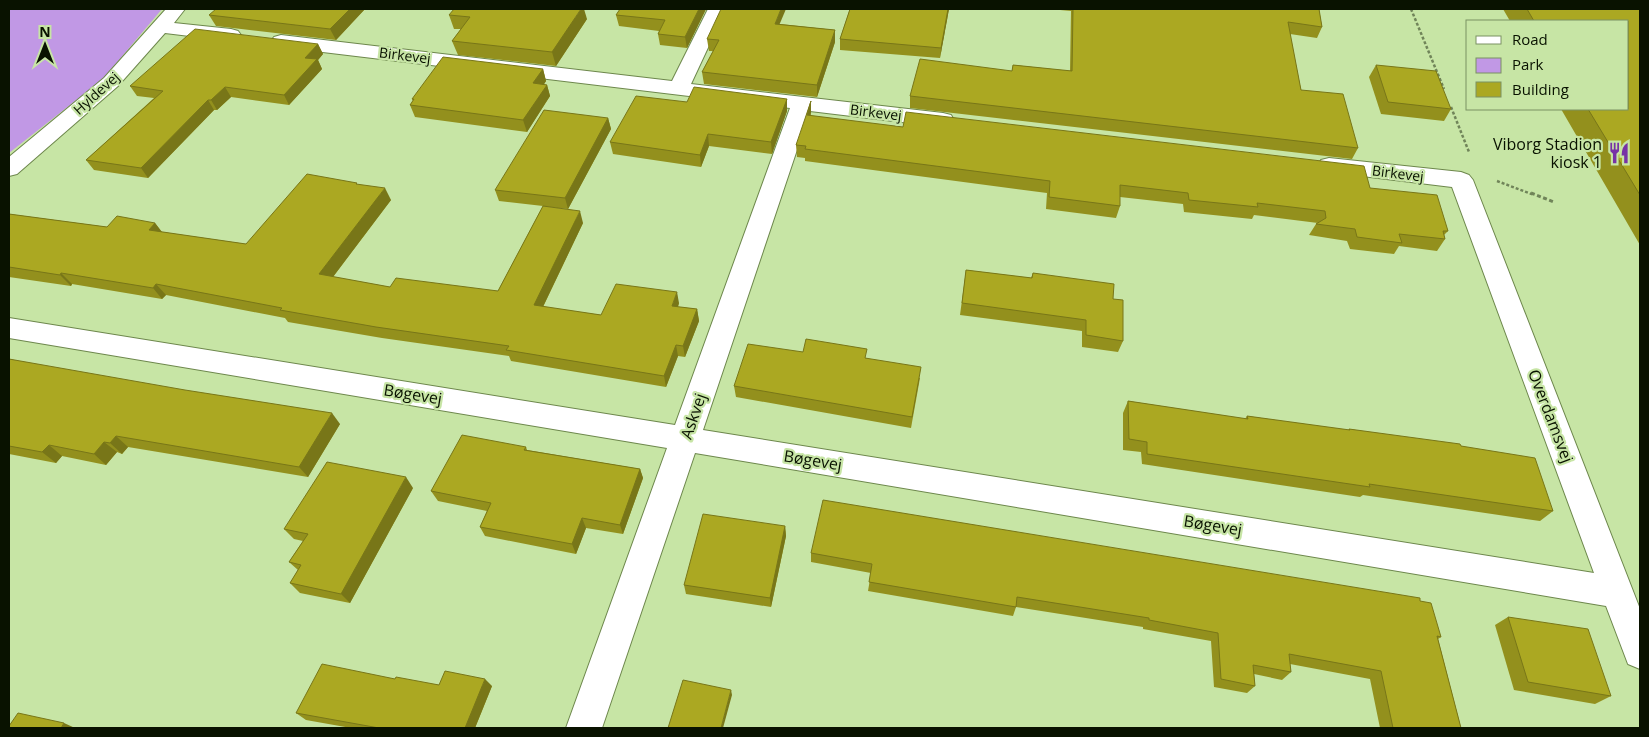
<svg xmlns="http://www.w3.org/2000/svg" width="1649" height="737" font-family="'Open Sans',sans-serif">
<rect width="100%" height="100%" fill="#c7e5a5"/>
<!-- green -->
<polygon fill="#c198e5" points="9,9 162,9 103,79 9,153"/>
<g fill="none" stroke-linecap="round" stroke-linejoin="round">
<!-- street casing -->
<g stroke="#6d874c" stroke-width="2">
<g id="street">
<polygon points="166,9 185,9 174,23 231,29 238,31 241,35 238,39 231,41 165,33 118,86 17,174 9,176 9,157 104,78"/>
<polygon points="708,9 726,9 691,84 943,113 951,115 954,120 951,125 943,127 810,111 703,430 1594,573 1452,187 1329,172 1321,170 1318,165 1321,160 1329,158 1461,172 1469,175 1473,180 1640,609 1640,669 1628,664 1606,606 695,453 602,728 566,728 667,448 9,338 9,318 675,425 790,108 281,47 274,45 271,41 274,37 281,35 672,81"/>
</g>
</g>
<!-- path-far1 -->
<g stroke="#708459" stroke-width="2.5" stroke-dasharray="3 2" stroke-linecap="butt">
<polyline points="1411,9 1444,89"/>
<polyline points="1451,107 1469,152"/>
<polyline points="1497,181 1534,195"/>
</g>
<!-- path -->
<polyline stroke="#708459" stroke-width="3" stroke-dasharray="4 2.5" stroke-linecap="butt" points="1531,193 1554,202"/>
<!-- street -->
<use href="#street" fill="#fff" fill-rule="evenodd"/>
</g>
<!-- wall -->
<g fill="#93901d">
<polygon points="365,9 336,40 216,26 209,15"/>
<polygon points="706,9 687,48 660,45 658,34 659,31 619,26 616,15"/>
<polygon points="850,9 949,9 940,58 840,50 840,39"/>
<polygon points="1049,9 1319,9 1322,27 1317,38 1290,34 1301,90 1358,148 1352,159 910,108 910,96 1012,71 1013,65 1070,71 1071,11"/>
<polygon points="1503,9 1640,9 1640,245 1561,109 1628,109 1628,21 1510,21"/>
<polygon points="449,15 587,19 556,66 458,55 452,41 461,29 454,29"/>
<polygon points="780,24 835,30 835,42 817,97 704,84 702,72 713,51 709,51 707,39"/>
<polygon points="318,44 323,54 318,60 322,69 289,105 231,97 217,110 214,110 148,178 94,170 86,160 154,98 137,96 130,86"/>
<polygon points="1376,65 1451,109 1444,121 1381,114 1369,77"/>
<polygon points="543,69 546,81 544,84 547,85 550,96 527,132 415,117 410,105 413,101 412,99"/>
<polygon points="787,99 787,111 772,154 709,146 701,167 613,154 610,142 687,102"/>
<polygon points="811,113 811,116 1370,188 1448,231 1444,235 1445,239 1437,251 1399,246 1394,254 1350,249 1347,241 1309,235 1316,224 1318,223 1254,215 1252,219 1184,212 1183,204 1120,197 1120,206 1116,218 1046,209 1047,193 805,161 805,158 797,157 796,145"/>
<polygon points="608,118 611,129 568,209 546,207 583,223 543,307 601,315 679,303 678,307 697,309 699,321 685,357 678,356 666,387 511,361 509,356 382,338 288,322 285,318 166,295 162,299 72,284 71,286 9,277 9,214 107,227 155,223 162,232 246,244 358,185 391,200 333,277 390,287 498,291 543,206 499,201 495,190"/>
<polygon points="966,270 1031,278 1033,273 1113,299 1123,341 1118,352 1082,347 1082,331 960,315"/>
<polygon points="803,352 866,358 920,378 911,428 736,397 734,386"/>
<polygon points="9,359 340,424 308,477 128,447 122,454 117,452 106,465 62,456 56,463 9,454"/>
<polygon points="1128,401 1245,419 1247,416 1348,430 1349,429 1461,446 1553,511 1540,521 1363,495 1360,497 1142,464 1141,452 1123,450 1123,413"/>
<polygon points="526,447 527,450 640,469 643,478 623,534 586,528 576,554 485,536 480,527 487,511 438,501 431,491"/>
<polygon points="413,488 350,603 300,593 290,583 298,570 289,562 303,541 294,539 284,529"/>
<polygon points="785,526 786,536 771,607 686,594 684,585"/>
<polygon points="811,553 1420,601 1441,637 1438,639 1461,728 1380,728 1370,679 1290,664 1291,672 1282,680 1254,674 1255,686 1247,693 1214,687 1211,641 1143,629 1143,627 1016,607 1013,616 868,591 871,573 811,562"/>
<polygon points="1508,617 1611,696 1595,704 1514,690 1495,625"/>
<polygon points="395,679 439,685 492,686 475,728 351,728 306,720 296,713"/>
</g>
<!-- shaded-wall -->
<g fill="#787618">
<polygon points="350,9 365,9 336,40 330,29"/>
<polygon points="581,9 584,9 587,19 556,66 552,52"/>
<polygon points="699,9 706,9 687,48 685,37"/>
<polygon points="781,9 786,9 775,35 775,24"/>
<polygon points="948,9 949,9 940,58 941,48"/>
<polygon points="835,30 835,42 817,97 817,85"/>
<polygon points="318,44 323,54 318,60 322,69 289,105 284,95 305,58"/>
<polygon points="543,69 546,81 537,95 533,83"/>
<polygon points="547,85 550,96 527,132 523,120"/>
<polygon points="225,87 231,97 217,110 211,100"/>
<polygon points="787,99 787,111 772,154 771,142"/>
<polygon points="208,100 214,110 148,178 141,168"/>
<polygon points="811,101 811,113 807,127 807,115"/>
<polygon points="608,118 611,129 568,209 565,198"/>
<polygon points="708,134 709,146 701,167 700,155"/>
<polygon points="385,188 391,200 326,286 319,274"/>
<polygon points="580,211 583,223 538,317 534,305"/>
<polygon points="155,223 164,235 149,230"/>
<polygon points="61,273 72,284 71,286 60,275"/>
<polygon points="156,284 166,295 162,299 153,288"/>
<polygon points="677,292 679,303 674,317 672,306"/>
<polygon points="697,309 699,321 685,357 683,346"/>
<polygon points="676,345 678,356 666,387 664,376"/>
<polygon points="332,413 340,424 308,477 299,467"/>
<polygon points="116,436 128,447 122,454 110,443"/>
<polygon points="104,442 117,452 106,465 94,454"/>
<polygon points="49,445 62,456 56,463 42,452"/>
<polygon points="640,469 643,478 623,534 620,525"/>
<polygon points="406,477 413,488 350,603 341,594"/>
<polygon points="582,518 586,528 576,554 572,544"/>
<polygon points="785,526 786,536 771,607 770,598"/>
<polygon points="485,679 492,686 475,728 465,728"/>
<polygon points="731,690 732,695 723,728 721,728"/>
<polygon points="64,723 75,728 61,728"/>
</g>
<!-- building -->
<g fill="#aba822" stroke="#787618">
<polygon points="216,9 350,9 330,29 209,15"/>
<polygon points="454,9 581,9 552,52 452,41 470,17 449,15"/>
<polygon points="620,9 699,9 685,37 658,34 665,20 616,15"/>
<polygon points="721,9 781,9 775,24 835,30 817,85 702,72 719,40 707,39"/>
<polygon points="850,9 948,9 941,48 840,39"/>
<polygon points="1073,9 1319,9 1322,27 1288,22 1301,90 1343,94 1358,148 910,96 920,59 1012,71 1013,65 1072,71"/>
<polygon points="1527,9 1640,9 1640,195 1588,109 1628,109 1628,21 1534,21"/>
<polygon points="195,29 318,44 305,58 317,59 284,95 225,87 211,100 208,100 141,168 86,160 163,91 130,86"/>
<polygon points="443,57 543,69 533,83 547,85 523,120 410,105 414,99 412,99"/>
<polygon points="1376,65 1436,71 1451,109 1388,102"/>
<polygon points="694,87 787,99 771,142 708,134 700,155 610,142 636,96 687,102"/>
<polygon points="811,101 807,115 903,127 906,112 1364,166 1370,188 1437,195 1448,231 1443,231 1445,239 1399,234 1402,243 1357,237 1355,229 1316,224 1326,218 1325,211 1257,203 1258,207 1189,200 1188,193 1120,185 1120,206 1049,197 1050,181 805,149 806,146 796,145"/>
<polygon points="544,110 608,118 565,198 495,190"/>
<polygon points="307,174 357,183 356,184 385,188 319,274 390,287 396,278 498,291 543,206 580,211 534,305 601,315 616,284 677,292 672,306 697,309 683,346 676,345 664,376 506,350 509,346 376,327 280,310 282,308 156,284 153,288 61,273 60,275 9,267 9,214 107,227 117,216 155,223 149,230 246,244"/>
<polygon points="966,270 1032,278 1033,273 1114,284 1113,299 1123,300 1123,341 1086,335 1086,320 962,303"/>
<polygon points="806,339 867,349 865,358 921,367 912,417 734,386 748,344 803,352"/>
<polygon points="9,359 185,390 332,413 299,467 116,436 110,443 104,442 94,454 49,445 42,452 9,446"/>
<polygon points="1128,401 1248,419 1247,416 1350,430 1349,429 1460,444 1461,446 1535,458 1553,511 1369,484 1370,487 1147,454 1147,442 1129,439"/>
<polygon points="462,435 526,447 524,450 640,469 620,525 582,518 572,544 480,527 491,503 431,491"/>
<polygon points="327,462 406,477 341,594 290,583 301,565 289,562 308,534 284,529"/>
<polygon points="823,500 1420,598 1420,601 1431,603 1441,637 1437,636 1461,728 1393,728 1381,671 1289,654 1291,672 1253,665 1255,686 1221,679 1218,633 1149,620 1149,618 1017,597 1016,607 869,582 872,564 811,553"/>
<polygon points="703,514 785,526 770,598 684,585"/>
<polygon points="1508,617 1588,629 1611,696 1528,682"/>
<polygon points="322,664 395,679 396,677 439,685 445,671 485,679 465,728 379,728 296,713"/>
<polygon points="683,680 731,690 721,728 668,728"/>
<polygon points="18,713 64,723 61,728 9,728 9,726"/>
</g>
<!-- icons -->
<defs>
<g id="restaurant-bare" transform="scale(1.725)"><path d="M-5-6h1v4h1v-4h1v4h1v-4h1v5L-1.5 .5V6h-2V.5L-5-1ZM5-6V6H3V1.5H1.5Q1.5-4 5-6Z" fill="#7732a6" stroke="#c7e5a5" stroke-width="2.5" paint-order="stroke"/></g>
</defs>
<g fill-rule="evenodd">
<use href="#restaurant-bare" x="1619" y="153"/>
</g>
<g text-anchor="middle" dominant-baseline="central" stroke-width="4.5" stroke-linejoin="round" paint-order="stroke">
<!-- far-street labels -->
<g font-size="14" fill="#091200" stroke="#c7e5a5">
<text transform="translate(405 55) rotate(7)">Birkevej</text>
<text transform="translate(96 93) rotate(-42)">Hyldevej</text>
<text transform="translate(876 112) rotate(7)">Birkevej</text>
<text transform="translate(1398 173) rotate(7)">Birkevej</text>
</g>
<!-- poi labels -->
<g font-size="16" fill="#091200" stroke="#c7e5a5" text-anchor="end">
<text x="1602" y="144">Viborg Stadion<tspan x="1602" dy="18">kiosk 1</tspan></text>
</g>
<!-- street labels -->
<g font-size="16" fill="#091200" stroke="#c7e5a5">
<text transform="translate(413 394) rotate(9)">Bøgevej</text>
<text transform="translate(693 416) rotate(-71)">Askvej</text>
<text transform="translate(1551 416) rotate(69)">Overdamsvej</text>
<text transform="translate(813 460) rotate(9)">Bøgevej</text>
<text transform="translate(1213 525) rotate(9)">Bøgevej</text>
</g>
</g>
<!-- border -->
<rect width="1649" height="737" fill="none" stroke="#091200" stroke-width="20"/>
<!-- legend -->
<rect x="1466" y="20" width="162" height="90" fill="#c7e5a5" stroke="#7b9163"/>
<rect x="1476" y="36" width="25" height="8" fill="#ffffff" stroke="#7b9163"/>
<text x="1512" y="45" font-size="15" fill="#091200">Road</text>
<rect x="1476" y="58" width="25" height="15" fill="#c198e5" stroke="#7b9163"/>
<text x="1512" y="70" font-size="15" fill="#091200">Park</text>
<rect x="1476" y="82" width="25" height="15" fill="#aba822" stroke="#7b9163"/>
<text x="1512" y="95" font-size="15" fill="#091200">Building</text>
<!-- north arrow -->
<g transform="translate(45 45)" stroke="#c7e5a5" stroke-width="4" paint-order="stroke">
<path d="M0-4L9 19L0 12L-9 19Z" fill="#091200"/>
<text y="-8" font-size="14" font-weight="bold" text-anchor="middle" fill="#091200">N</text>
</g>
</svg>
